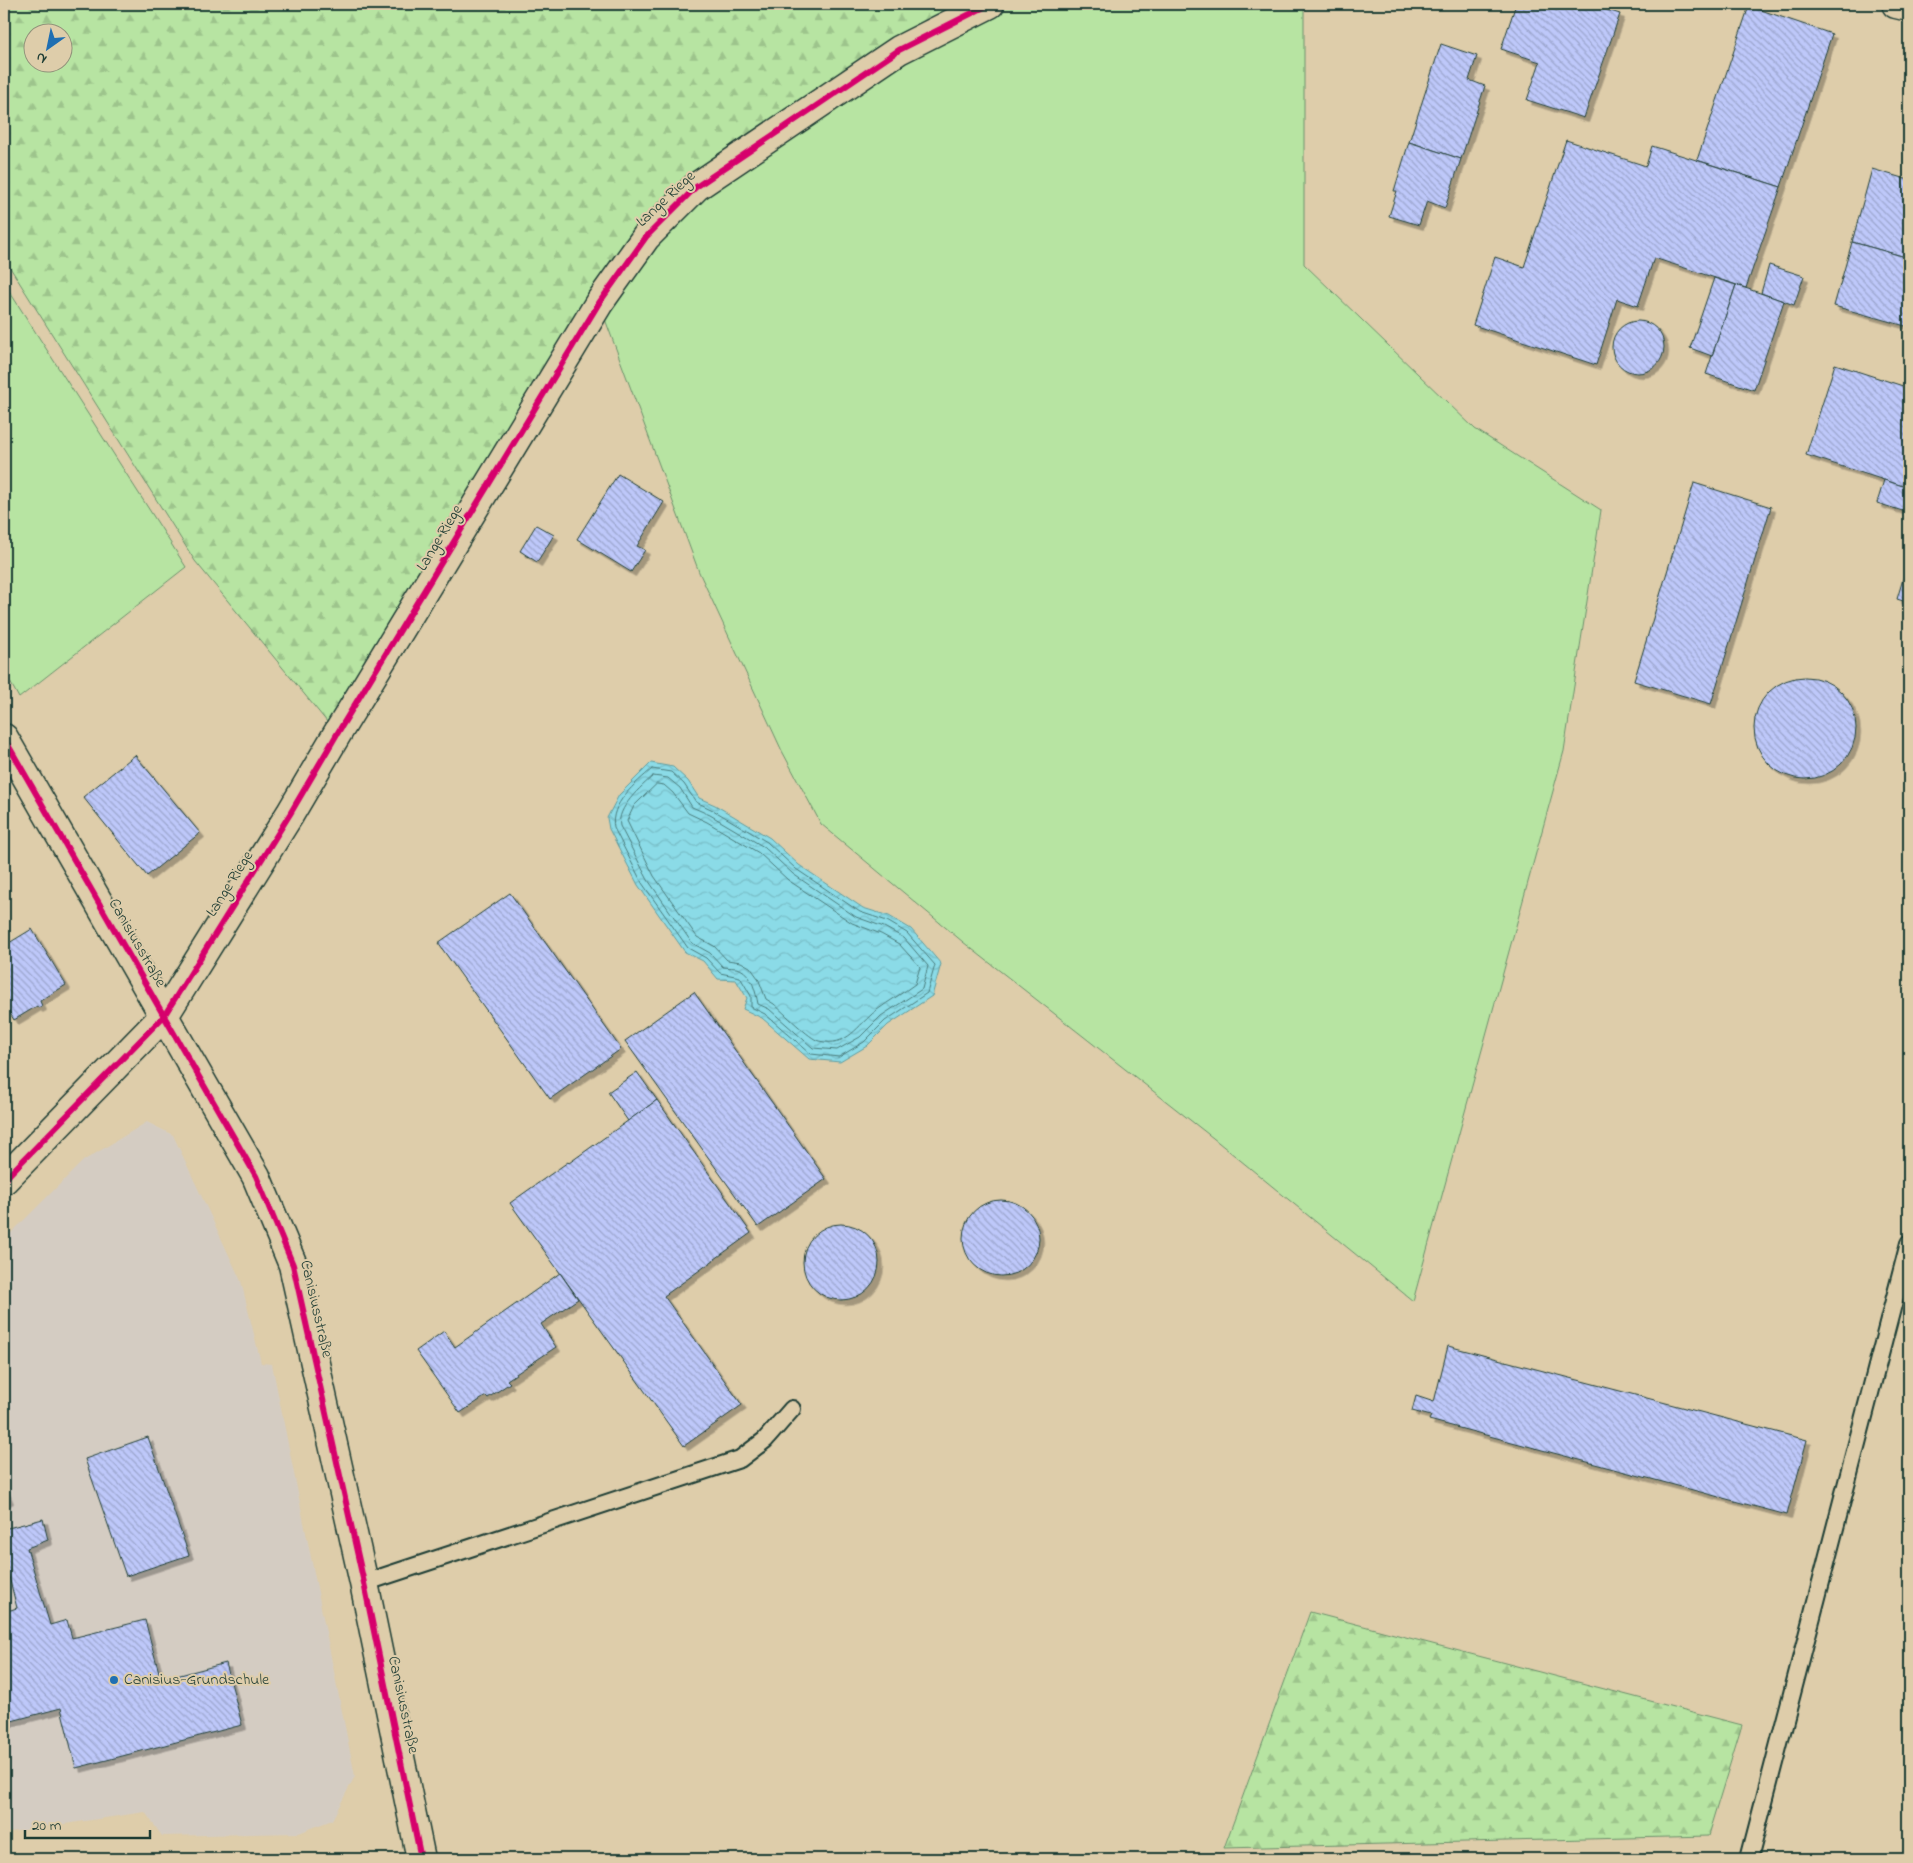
<svg xmlns="http://www.w3.org/2000/svg" width="1913" height="1863" font-family="'Indie Flower',sans-serif">
<defs>
<pattern id="forest-firs" width="22" height="20" patternUnits="userSpaceOnUse" patternTransform="scale(1.25)"><rect width="22" height="20" fill="#b7e4a2"/><path d="M5 1l3.5 6h-7zM16 11l3.5 6h-7z" fill="#9dc48c"/></pattern>
<pattern id="water-waves" width="16" height="10" patternUnits="userSpaceOnUse" patternTransform="scale(1.25)"><rect width="16" height="10" fill="#8bdbe7"/><path d="M0 5q4-4 8 0t8 0" fill="none" stroke="#78bdc7"/></pattern>
<pattern id="building-back-hatch" width="6" height="6" patternUnits="userSpaceOnUse" patternTransform="scale(1.25)"><rect width="6" height="6" fill="#bec8fa"/><path d="M-1 5l2 2M0 0l6 6M5-1l2 2" fill="none" stroke="#9aa4cb"/></pattern>
<filter id="shadow"><feDropShadow dx="4.5" dy="4.5" stdDeviation="0" flood-color="#0004"/></filter>
</defs>
<rect width="100%" height="100%" fill="#decdaa"/>
<filter id="ink" filterUnits="userSpaceOnUse"><feTurbulence type="fractalNoise" baseFrequency=".02" numOctaves="2"/><feDisplacementMap in="SourceGraphic" scale="10" xChannelSelector="R" yChannelSelector="G"/><feConvolveMatrix kernelMatrix="1 2 1 2 8 2 1 2 1" color-interpolation-filters="sRGB"/></filter>
<g filter="url(#ink)">
<!-- built -->
<polygon fill="#d4ccc2" points="147,1122 173,1135 241,1281 261,1363 272,1364 355,1776 332,1820 299,1833 162,1836 145,1812 4,1833 4,1240 83,1161"/>
<!-- grass -->
<g fill="#b7e4a2" stroke="#6b906b">
<polygon points="990,4 1304,4 1304,264 1475,429 1601,510 1564,751 1413,1301 1213,1138 963,942 821,824 782,751 699,572 599,303 646,237"/>
<polygon points="4,283 186,567 19,698 4,671"/>
</g>
<!-- forest -->
<g fill="url(#forest-firs)" stroke="#6b906b" fill-rule="evenodd">
<path d="M 4,4 L 990,4 L 646,237 L 337,734 L 195,561 L 4,258 ZM 32,32 L 62,32 L 62,62 L 32,62 Z"/>
<polygon points="1310,1612 1742,1725 1708,1836 1224,1848"/>
</g>
<!-- water -->
<polygon fill="url(#water-waves)" stroke="#609c9f" points="651,763 673,767 688,781 699,798 715,805 770,838 799,865 863,908 889,916 911,929 941,964 932,996 888,1025 867,1046 840,1062 809,1059 762,1018 743,1009 747,998 736,980 718,979 703,961 685,952 638,885 609,829 607,818 619,795"/>
<g fill="none" stroke-linecap="round" stroke-linejoin="round">
<!-- shore -->
<g stroke="#4a7c7c" stroke-width="1">
<path d="M 652,769 L 671,772 L 684,784 L 696,802 L 713,810 L 767,842 L 796,869 L 860,912 L 887,921 L 907,933 L 935,965 L 927,993 L 885,1021 L 864,1042 L 839,1057 L 811,1054 L 765,1014 L 751,1007 L 751,996 L 740,977 L 720,973 L 706,958 L 688,948 L 642,883 L 614,828 C 609,804 636,783 652,769 Z"/>
<path d="M 653,776 L 668,778 L 680,788 L 692,807 L 710,815 L 764,847 L 793,874 L 856,917 L 884,927 L 904,938 L 928,966 L 922,989 L 881,1016 L 860,1037 L 837,1050 L 813,1048 L 769,1009 L 758,1004 C 756,993 752,974 740,969 C 735,967 728,968 723,967 L 710,953 L 692,943 L 648,880 L 620,826 C 616,808 641,787 653,776 Z"/>
<path d="M 657,784 L 664,785 L 673,793 L 688,813 L 707,822 L 759,853 L 788,880 L 852,923 L 881,934 L 899,944 L 920,967 L 915,984 C 903,993 889,1001 877,1010 C 857,1025 848,1048 819,1041 C 810,1039 782,1011 774,1004 L 766,999 L 758,978 L 750,967 L 741,962 L 727,960 L 714,946 L 697,937 L 654,876 L 627,821 L 634,806 Z"/>
</g>
</g>
<!-- building -->
<g fill="url(#building-back-hatch)" stroke="#1f3d34" filter="url(#shadow)">
<polygon points="1516,4 1588,4 1620,14 1584,118 1527,100 1540,62 1501,49"/>
<polygon points="1749,6 1832,34 1781,187 1697,160"/>
<polygon points="1441,44 1477,56 1469,80 1485,86 1461,159 1409,142"/>
<polygon points="1566,140 1646,166 1652,146 1781,187 1746,288 1654,258 1638,306 1617,299 1596,365 1473,325 1495,257 1524,267"/>
<polygon points="1409,142 1461,159 1445,208 1427,201 1419,225 1389,216 1397,191 1394,191"/>
<polygon points="1872,169 1909,180 1909,258 1852,242"/>
<polygon points="1852,242 1909,258 1909,327 1834,306"/>
<polygon points="1769,265 1804,276 1794,305 1761,293"/>
<polygon points="1714,278 1736,285 1712,356 1690,348"/>
<polygon points="1736,285 1784,301 1754,390 1706,374"/>
<circle cx="1638" cy="347" r="26"/>
<polygon points="1835,364 1909,388 1909,488 1806,455"/>
<polygon points="618,474 664,502 637,546 645,550 631,572 577,539"/>
<polygon points="1884,480 1909,488 1909,513 1877,503"/>
<polygon points="1694,483 1771,507 1711,704 1634,681"/>
<polygon points="536,525 554,535 537,562 520,551"/>
<polygon points="1909,559 1909,603 1897,599"/>
<circle cx="1805" cy="728" r="51"/>
<polygon points="135,755 200,833 147,876 83,797"/>
<polygon points="510,893 621,1049 550,1099 438,943"/>
<polygon points="32,929 66,985 40,1001 42,1006 38,1008 37,1006 14,1020 4,1003 4,946"/>
<polygon points="694,992 826,1179 758,1227 625,1041"/>
<polygon points="637,1072 657,1100 628,1121 608,1092"/>
<polygon points="657,1100 751,1233 664,1296 742,1405 684,1446 510,1203 568,1162 569,1163"/>
<circle cx="1001" cy="1238" r="38"/>
<circle cx="841" cy="1262" r="38"/>
<polygon points="560,1273 578,1299 541,1324 556,1347 507,1380 510,1383 488,1398 486,1396 460,1413 416,1351 444,1331 455,1347"/>
<polygon points="1448,1346 1807,1440 1787,1515 1429,1420 1431,1416 1412,1411 1416,1396 1434,1402"/>
<polygon points="148,1437 189,1555 126,1576 85,1459"/>
<polygon points="4,1487 9,1499 4,1502"/>
<polygon points="43,1519 48,1540 27,1548 50,1625 67,1620 72,1638 145,1620 161,1680 226,1663 242,1725 76,1768 61,1708 4,1723 4,1612 17,1608 4,1557 4,1529"/>
</g>
<g fill="none" stroke-linecap="round" stroke-linejoin="round">
<!-- lane casing -->
<g stroke="#1f3d34" stroke-width="20">
<g id="lane">
<polyline points="364,1583 740,1459 765,1440 792,1409"/>
<polyline points="1749,1859 1909,1243"/>
</g>
</g>
<!-- street casing -->
<g stroke="#1f3d34" stroke-width="31">
<g id="street">
<polyline points="1896,4 1909,7"/>
<polyline points="4,738 256,1176 293,1265 364,1583 421,1859"/>
<polyline points="4,1180 164,1016 290,814 337,734 599,303 646,237 696,187 899,50 990,4"/>
</g>
</g>
<!-- lane -->
<use href="#lane" stroke="#decdaa" stroke-width="16"/>
<!-- street -->
<use href="#street" stroke="#decdaa" stroke-width="28"/>
<!-- cycleway casing -->
<g stroke="#decdaa" stroke-width="9">
<g id="cycleway">
<polyline points="4,738 256,1176 293,1265 364,1583 421,1859"/>
<polyline points="4,1180 164,1016 290,814 337,734 599,303 646,237 696,187 899,50 990,4"/>
</g>
</g>
<!-- cycleway -->
<use href="#cycleway" stroke="#d6006c" stroke-width="6"/>
</g>
</g>
<!-- markers -->
<circle fill="#1f6fb2" stroke="#decdaa" stroke-width="2" cx="114" cy="1680" r="5"/>
<g text-anchor="middle" dominant-baseline="central" stroke-width="4" stroke-linejoin="round" paint-order="stroke">
<!-- street labels -->
<g font-size="16" fill="#1f3d34" stroke="#decdaa">
<text transform="translate(666 199) rotate(-43)">Lange Riege</text>
<text transform="translate(440 538) rotate(-59)">Lange Riege</text>
<text transform="translate(230 884) rotate(-58)">Lange Riege</text>
<text transform="translate(137 943) rotate(60)">Canisiusstraße</text>
<text transform="translate(316 1309) rotate(77)">Canisiusstraße</text>
<text transform="translate(403 1705) rotate(78)">Canisiusstraße</text>
</g>
<!-- poi labels -->
<g font-size="16" fill="#1f3d34" stroke="#decdaa" text-anchor="start">
<text x="124" y="1680">Canisius-Grundschule</text>
</g>
</g>
<!-- margin -->
<rect width="1913" height="1863" fill="none" stroke="#decdaa" stroke-width="20"/>
<rect x="10" y="10" width="1893" height="1843" fill="none" stroke="#1f3d34" stroke-width="2" filter="url(#ink)"/>
<!-- north arrow -->
<g transform="translate(48 48) rotate(213)"><circle r="24" fill="#decdaa" stroke="#92937b"/>
<path d="M0-4L9 19L0 12L-9 19Z" fill="#1f6fb2"/>
<text y="-8" font-size="14" font-weight="bold" text-anchor="middle" fill="#1f3d34">N</text>
</g>
<!-- scale -->
<path d="M25 1830v8h125v-8" fill="none" stroke="#1f3d34" stroke-width="2.5"/>
<text x="32" y="1830" font-size="15" fill="#1f3d34" stroke="#decdaa" stroke-width="4" paint-order="stroke">20 m</text>
</svg>
